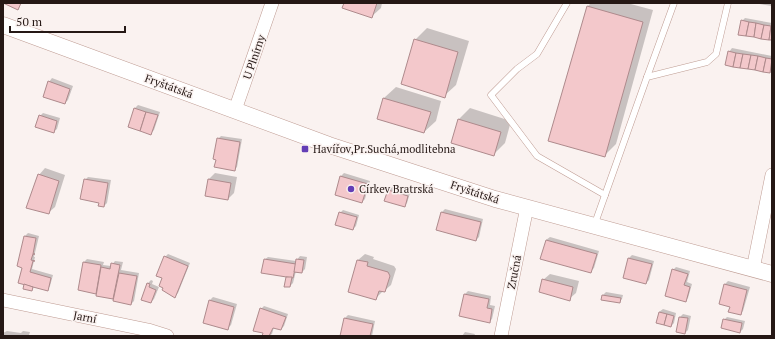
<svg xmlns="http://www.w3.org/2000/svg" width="775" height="339" font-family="'PT Serif',serif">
<rect width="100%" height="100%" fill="#faf2f0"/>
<!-- shadow -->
<g fill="#0003">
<polygon points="345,3 382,3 381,8 371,17"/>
<polygon points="591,3 627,3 653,10 616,144 604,156 588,6"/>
<polygon points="753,3 772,3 772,6"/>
<polygon points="745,18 772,23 772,40 742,21"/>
<polygon points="427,28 469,41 456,85 444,96 415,40"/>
<polygon points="732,48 772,56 772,73 726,64 729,52"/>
<polygon points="52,78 73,86 68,100 65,103 49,82"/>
<polygon points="396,87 441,101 436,121 424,132 384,98"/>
<polygon points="138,105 160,112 154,130 151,133 129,127 135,108"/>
<polygon points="470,108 511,121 505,143 494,154 458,120"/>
<polygon points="43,113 60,118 57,129 53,132 40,116"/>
<polygon points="221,136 242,139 237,167 234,170 217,159 218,139"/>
<polygon points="45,168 65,175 55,207 48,213 39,175"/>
<polygon points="215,173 237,177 234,193 228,199 209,179"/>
<polygon points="344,173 370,181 365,199 362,202 341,176"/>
<polygon points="88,177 111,180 107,203 104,206 85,180"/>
<polygon points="392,187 410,193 407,203 404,206 389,190"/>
<polygon points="445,209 483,219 479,237 476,240 442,212"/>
<polygon points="343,210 359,215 356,226 353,229 340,213"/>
<polygon points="28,233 39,236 34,257 35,257 32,269 53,275 50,286 47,290 35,286 31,289 23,267 18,266 25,236"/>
<polygon points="550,237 599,251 594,268 591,271 546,240"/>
<polygon points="168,254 190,263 178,293 175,296 163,277 165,257"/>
<polygon points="365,254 374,257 373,259 394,266 396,269 391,285 384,291 383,291 376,298 358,260"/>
<polygon points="632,255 654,261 649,280 646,283 629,258"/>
<polygon points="300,256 307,257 305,269 302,272 296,271 293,283 290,286 287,276 264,260 268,257 296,261"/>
<polygon points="87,259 104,262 103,265 111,266 115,261 123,262 121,270 139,273 134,301 131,304 97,295 97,293 79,289 84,262"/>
<polygon points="676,267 690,271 687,282 692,284 688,298 685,301 673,270"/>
<polygon points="550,274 579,281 576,293 569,299 543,280"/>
<polygon points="151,280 153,281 152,284 159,287 154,299 151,302 143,299 148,283"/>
<polygon points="728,281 750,287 743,311 740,314 731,306 720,303 725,284"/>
<polygon points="468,291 491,296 490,305 495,306 492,319 489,322 460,315 465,294"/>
<polygon points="606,292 623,295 622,299 619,302 603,300 603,295"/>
<polygon points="213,297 237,304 231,325 228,328 210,300"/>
<polygon points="264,306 288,314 284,326 281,329 274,327 272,334 269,336 267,336 264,333 261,309"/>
<polygon points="663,309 676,313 674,323 671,326 659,312"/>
<polygon points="683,314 691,316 688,330 685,333 680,317"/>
<polygon points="348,315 375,321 372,336 342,336 345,318"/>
<polygon points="727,317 745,321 743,329 740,332 724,320"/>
<polygon points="7,331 21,333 23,331 30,332 29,335 33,336 3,336 3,333"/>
<polygon points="465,332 475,334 474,336 462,336"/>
</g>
<!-- building -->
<g fill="#f3c8cb" stroke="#ae8a8c">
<polygon points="3,3 21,3 18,10"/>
<polygon points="344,3 377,3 372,18 342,8"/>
<polygon points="587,6 643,22 605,157 548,141"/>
<polygon points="741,20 749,22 746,36 738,35"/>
<polygon points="749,22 756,23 754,37 746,36"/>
<polygon points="756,23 764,25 761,39 754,37"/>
<polygon points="764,25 771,26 769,40 761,39"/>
<polygon points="771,26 772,26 772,40 769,40"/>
<polygon points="414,39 458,52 445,98 401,84"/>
<polygon points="728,51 736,53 733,67 725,65"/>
<polygon points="736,53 743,54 740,68 733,67"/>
<polygon points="743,54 751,55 748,69 740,68"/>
<polygon points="751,55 758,56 755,70 748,69"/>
<polygon points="758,56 766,58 763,72 755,70"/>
<polygon points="766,58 772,59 770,73 763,72"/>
<polygon points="48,81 70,89 65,104 43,97"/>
<polygon points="383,98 431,112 424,133 377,119"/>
<polygon points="134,108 146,112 140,131 128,127"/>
<polygon points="146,112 158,115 151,135 140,131"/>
<polygon points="39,115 57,121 54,133 35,127"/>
<polygon points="458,119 501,132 494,156 451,143"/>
<polygon points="217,138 240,142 235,171 214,167 216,160 213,159"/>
<polygon points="38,174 59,181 49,214 26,208"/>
<polygon points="340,176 368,184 362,203 335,195"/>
<polygon points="84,179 108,183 104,207 98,206 99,203 80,199"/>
<polygon points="208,179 231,183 228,200 205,196"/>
<polygon points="388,190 408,196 405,207 384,201"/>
<polygon points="339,212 357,217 353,230 335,225"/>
<polygon points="441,212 481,222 476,241 436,230"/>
<polygon points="24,236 36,238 33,254 35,254 33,254 31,260 35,261 33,261 30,272 51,278 48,291 18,283 22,268 17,266"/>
<polygon points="546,240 597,254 591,273 540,259"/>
<polygon points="164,256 188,266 175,298 162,290 163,288 159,286 162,278 156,276"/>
<polygon points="628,258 652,264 646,284 623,278"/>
<polygon points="264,259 296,264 293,278 261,273"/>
<polygon points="296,259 304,260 302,273 294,272"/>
<polygon points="357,260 368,262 367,266 388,272 390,276 385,292 379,291 376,300 348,292"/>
<polygon points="83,262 101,265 96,294 78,290"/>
<polygon points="111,263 120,265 113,299 96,296 101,267 110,269"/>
<polygon points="672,269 688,274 684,285 690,287 686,302 665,296"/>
<polygon points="119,273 137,276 131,305 113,301"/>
<polygon points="286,277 292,277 290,287 284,287"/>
<polygon points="542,279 573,287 570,301 539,292"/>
<polygon points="147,283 150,284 149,287 156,290 151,303 141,300"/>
<polygon points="24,284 33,287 32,291 23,289"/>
<polygon points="724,284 747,290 741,315 728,312 730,307 719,304"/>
<polygon points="464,294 489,299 487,308 492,309 490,323 459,316"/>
<polygon points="602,295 621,298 620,303 601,300"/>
<polygon points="209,300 234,307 228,330 203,323"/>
<polygon points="260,308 286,317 281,330 273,328 269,336 262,336 263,333 253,331"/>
<polygon points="659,312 667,314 664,325 656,323"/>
<polygon points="667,314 674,316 671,327 664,325"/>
<polygon points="679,317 688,318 685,334 676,332"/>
<polygon points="344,318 373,324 370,336 340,336"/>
<polygon points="723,319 742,323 740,333 721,328"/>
</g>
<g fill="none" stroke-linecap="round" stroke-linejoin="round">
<!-- service casing -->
<g stroke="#bf9c93" stroke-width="7">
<g id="service">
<polyline points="567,3 537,54 517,69 491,95 537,156 605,195"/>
<polyline points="647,77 674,3"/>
<polyline points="594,226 647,77 707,62 716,54 728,3"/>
</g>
</g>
<!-- minor casing -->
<g stroke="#bf9c93" stroke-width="14">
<g id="minor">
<polyline points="235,110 272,3"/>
<polyline points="753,269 772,175"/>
<polyline points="3,300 148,330 167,336"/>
<polyline points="501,336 527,207"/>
</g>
</g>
<!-- tertiary casing -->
<g stroke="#bf9c93" stroke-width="17">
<polyline id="tertiary" points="3,25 329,145 495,199 772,274"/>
</g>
<!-- service -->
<use href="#service" stroke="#fff" stroke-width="6"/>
<!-- minor -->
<use href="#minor" stroke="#fff" stroke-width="13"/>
<!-- tertiary -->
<use href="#tertiary" stroke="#fff" stroke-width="16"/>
</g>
<!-- markers -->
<g fill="#633eb6" stroke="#faf2f0" stroke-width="1.5">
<rect x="301" y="145" width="8" height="8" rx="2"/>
<circle cx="351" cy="189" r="4"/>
</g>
<g text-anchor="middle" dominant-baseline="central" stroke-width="3" stroke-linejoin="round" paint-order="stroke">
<!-- street labels -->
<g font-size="11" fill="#251815" stroke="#faf2f0">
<text transform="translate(254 57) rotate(-71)">U Plnírny</text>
<text transform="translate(169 86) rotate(20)">Fryštátská</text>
<text transform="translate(475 192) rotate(18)">Fryštátská</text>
<text transform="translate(514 272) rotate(-79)">Zručná</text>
<text transform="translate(85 317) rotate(11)">Jarní</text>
</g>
<!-- poi labels -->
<g font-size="11" fill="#251815" stroke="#faf2f0" text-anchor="start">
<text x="313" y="149">Havířov,Pr.Suchá,modlitebna</text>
<text x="359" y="189">Církev Bratrská</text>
</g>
</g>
<!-- border -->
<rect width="775" height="339" fill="none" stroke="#251815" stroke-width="8"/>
<!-- scale -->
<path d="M10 26v6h115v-6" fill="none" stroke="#251815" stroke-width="2"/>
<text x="16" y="26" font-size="12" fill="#251815" stroke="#faf2f0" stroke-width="3" paint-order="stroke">50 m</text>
</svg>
